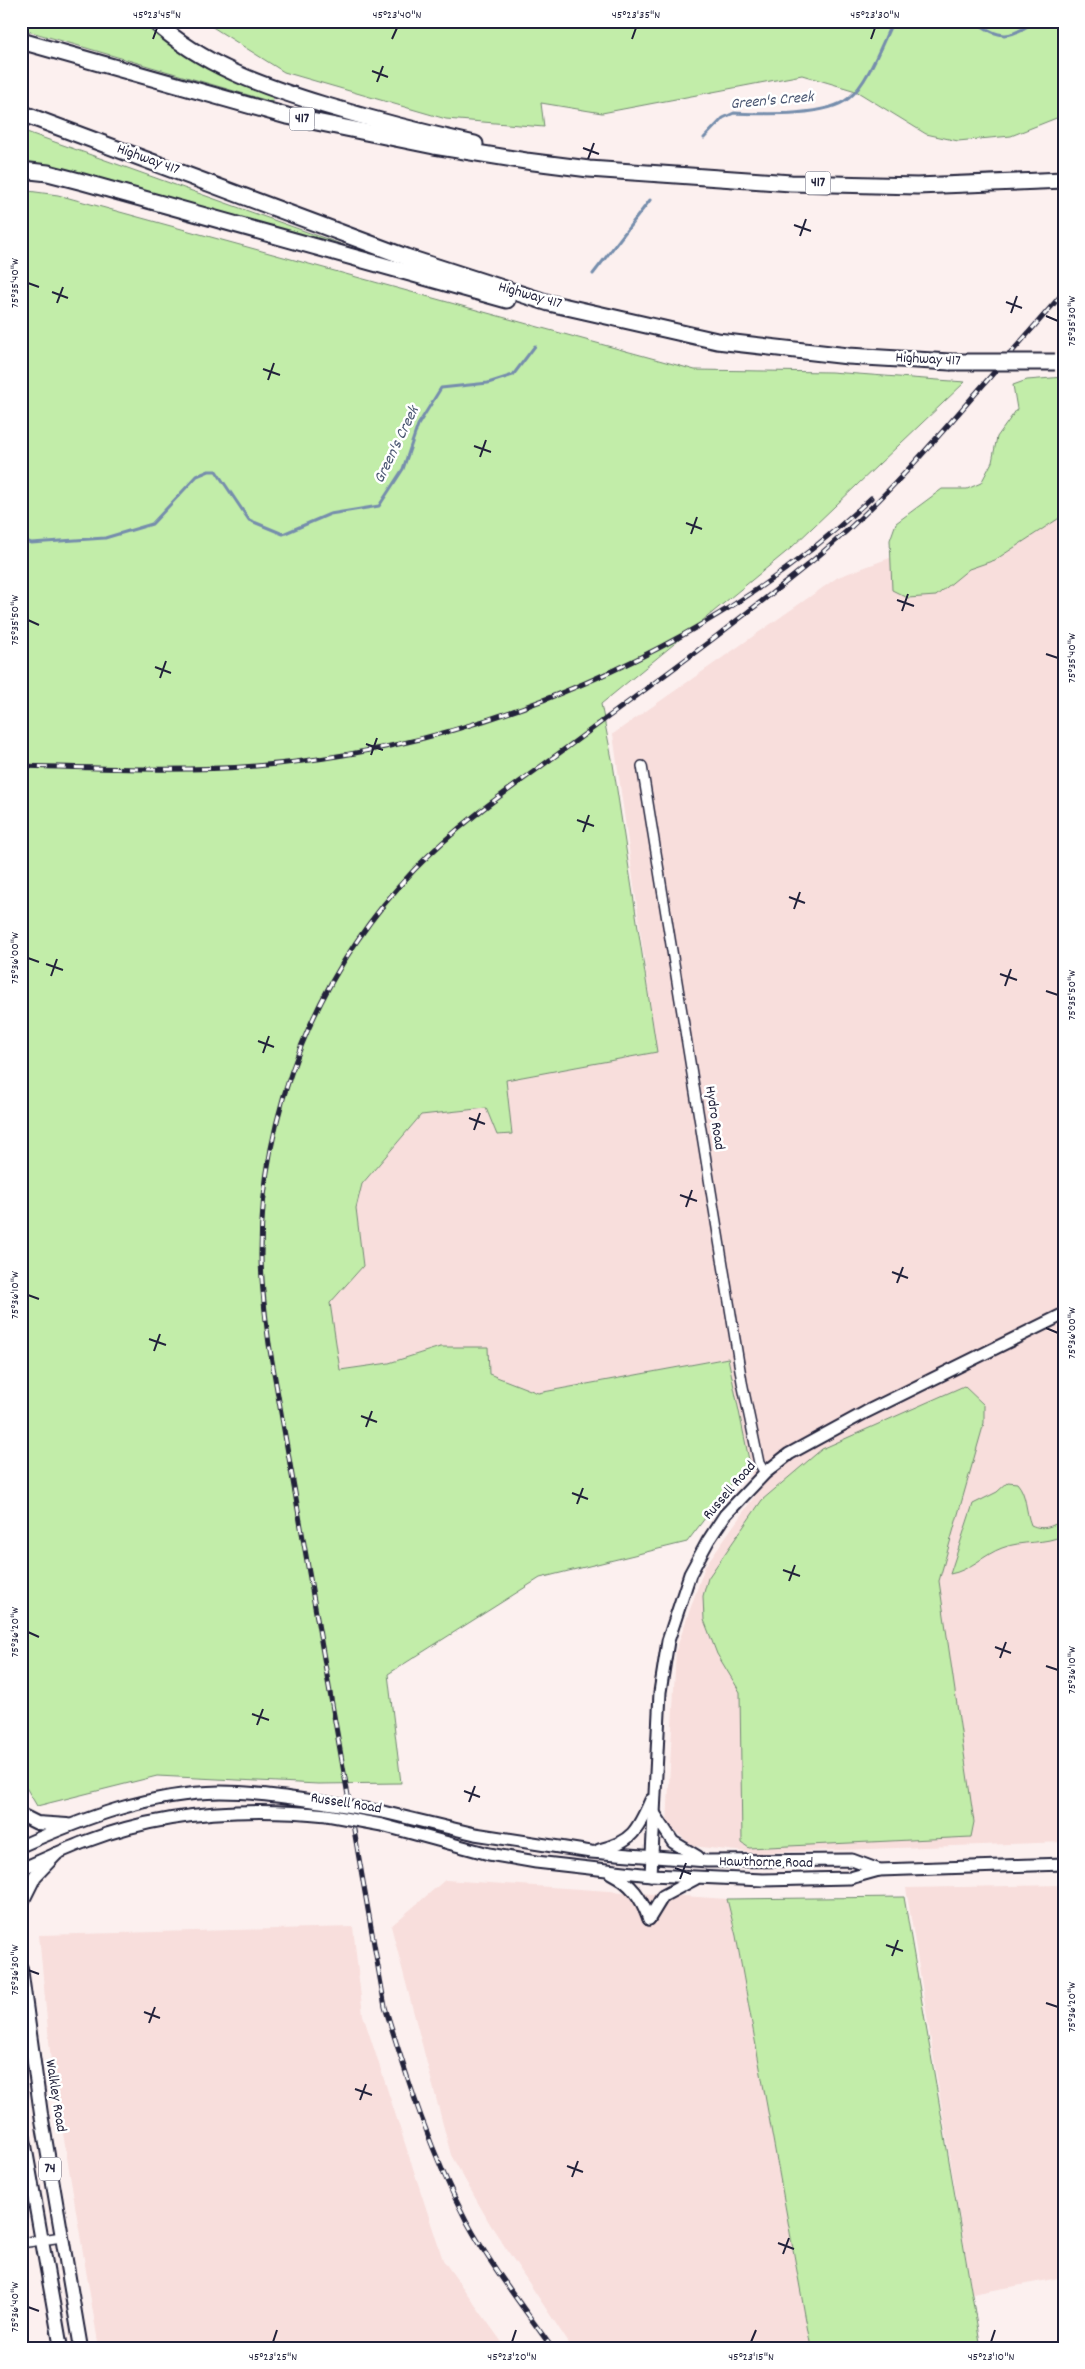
<svg xmlns="http://www.w3.org/2000/svg" width="1085" height="2369" font-family="Dekko,sans-serif">
<rect width="100%" height="100%" fill="#fcf0ef"/>
<filter id="ink" filterUnits="userSpaceOnUse"><feTurbulence type="fractalNoise" baseFrequency=".02" numOctaves="2"/><feDisplacementMap in="SourceGraphic" scale="10" xChannelSelector="R" yChannelSelector="G"/><feConvolveMatrix kernelMatrix="1 2 1 2 8 2 1 2 1" color-interpolation-filters="sRGB"/></filter>
<g filter="url(#ink)">
<!-- built -->
<g fill="#f8dedc">
<polygon points="1064,494 1064,1842 755,1853 692,1846 667,1824 676,1650 705,1566 756,1494 728,1358 538,1393 489,1374 488,1348 440,1347 389,1363 339,1370 330,1303 363,1266 356,1208 362,1184 421,1115 486,1108 497,1135 511,1133 506,1080 657,1052 613,734 838,577"/>
<polygon points="445,1880 727,1899 736,1936 811,2348 572,2348 490,2224 451,2155 391,1926"/>
<polygon points="1064,1885 1064,2277 972,2294 906,1888"/>
<polygon points="353,1927 363,2015 443,2260 506,2348 99,2348 51,2062 39,1935"/>
</g>
<!-- green -->
<g fill="#c2eda9" stroke="#728872">
<polygon points="21,21 146,21 177,47 274,94 272,102 21,29"/>
<polygon points="203,21 1064,21 1064,115 1011,136 958,141 926,134 856,91 802,75 602,113 541,103 544,127 446,119 284,72"/>
<polygon points="21,130 366,253 21,166"/>
<polygon points="21,190 58,195 695,370 831,372 965,382 791,548 601,704 613,764 657,1052 506,1080 512,1134 497,1135 486,1108 421,1115 362,1184 356,1208 363,1266 330,1303 340,1370 389,1363 440,1347 488,1347 489,1374 538,1393 728,1358 749,1460 687,1542 540,1578 388,1674 401,1783 318,1784 157,1776 37,1806 21,1779"/>
<polygon points="1064,377 1064,515 995,560 969,569 936,596 908,598 892,590 890,540 896,523 942,489 967,489 981,483 992,462 997,437 1017,409 1013,385 1027,380"/>
<polygon points="964,1386 984,1405 984,1423 939,1581 974,1822 971,1837 749,1848 742,1843 740,1692 717,1654 704,1620 703,1596 708,1578 762,1500 822,1449"/>
<path d="M 1008,1482 L 1017,1483 C 1027,1494 1025,1510 1031,1525 C 1044,1531 1053,1526 1064,1519 L 1064,1535 C 1045,1545 1022,1540 1002,1548 C 985,1554 969,1571 950,1574 L 973,1504 L 997,1492 Z"/>
<polygon points="904,1897 981,2348 811,2348 736,1936 727,1899"/>
</g>
<g fill="none" stroke-linecap="round" stroke-linejoin="round">
<!-- stream -->
<g stroke="#758dac" stroke-width="3">
<path d="M 975,21 C 1000,40 1010,39 1035,21"/>
<path d="M 704,138 L 723,118 L 734,113 C 764,114 826,117 849,98 C 867,84 881,46 891,25 L 895,21"/>
<polyline points="593,274 650,200"/>
<polyline points="21,539 31,543 105,538 152,524 197,476 209,471 216,471 249,520 283,534 330,514 379,506 403,469 418,425 441,388 488,383 513,375 535,346"/>
</g>
<!-- street casing -->
<g stroke="#22223b" stroke-width="12">
<g id="street">
<polyline points="642,766 742,1382 759,1463 765,1473"/>
<polyline points="21,2243 62,2237"/>
</g>
</g>
<!-- secondary casing -->
<g stroke="#22223b" stroke-width="15">
<g id="secondary">
<polyline points="383,1812 475,1834 591,1852 707,1861 852,1860 879,1870"/>
<polyline points="654,1813 673,1842 698,1857"/>
<polyline points="382,1825 489,1854 536,1862 651,1875 763,1880 850,1878 879,1870 1064,1864"/>
<path d="M 21,1846 C 84,1818 150,1793 220,1792 C 255,1792 291,1798 327,1803"/>
<path d="M 599,1850 C 632,1842 638,1830 651,1800"/>
<path d="M 21,1869 C 43,1860 65,1849 87,1841 C 163,1812 247,1807 327,1815"/>
<path d="M 611,1873 C 632,1884 641,1897 649,1919"/>
<polyline points="651,1875 660,1692 668,1641 690,1574 708,1541 725,1515 765,1473 789,1454 866,1412 1064,1314"/>
<polyline points="649,1919 663,1896 695,1879"/>
</g>
</g>
<!-- primary casing -->
<g stroke="#22223b" stroke-width="16">
<g id="primary">
<polyline points="21,1815 37,1823 67,1825"/>
<polyline points="21,1904 35,1876 56,1854"/>
<polyline points="21,1968 41,2114 81,2348"/>
<polyline points="21,2123 61,2348"/>
</g>
</g>
<!-- highway casing -->
<g stroke="#22223b" stroke-width="19">
<g id="highway">
<path d="M 154,21 C 202,65 262,86 324,105 C 374,120 424,133 475,144"/>
<polyline points="21,41 287,116 434,146 526,161 589,169 791,183 917,186 1064,180"/>
<polyline points="21,113 406,257 549,303 717,341 848,356 950,362"/>
<polyline points="21,170 48,173 83,182 507,300"/>
</g>
</g>
<!-- street -->
<use href="#street" stroke="#fff" stroke-width="9"/>
<!-- secondary -->
<use href="#secondary" stroke="#fff" stroke-width="11"/>
<!-- primary -->
<use href="#primary" stroke="#fff" stroke-width="12"/>
<!-- highway -->
<use href="#highway" stroke="#fff" stroke-width="15"/>
<!-- rail casing -->
<g stroke="#22223b" stroke-width="5">
<g id="rail">
<path d="M 21,766 C 99,768 179,772 256,766 C 478,748 709,651 871,498"/>
<path d="M 552,2348 C 523,2307 491,2266 467,2222 C 431,2154 408,2081 385,2007 L 269,1344 C 265,1314 261,1284 261,1254 C 261,1111 316,973 415,869 C 462,820 519,783 573,743 C 655,682 738,622 817,557 C 871,512 917,461 963,408 C 997,369 1030,331 1064,292"/>
</g>
</g>
<!-- rail -->
<use href="#rail" stroke="#fff" stroke-width="3" stroke-dasharray="9" stroke-linecap="butt"/>
<!-- secondary-bridge casing -->
<g stroke="#22223b" stroke-width="15" stroke-linecap="butt">
<g id="secondary-bridge">
<polyline points="327,1803 383,1812"/>
<polyline points="327,1815 382,1825"/>
</g>
</g>
<!-- highway-bridge casing -->
<g stroke="#22223b" stroke-width="19" stroke-linecap="butt">
<polyline id="highway-bridge" points="950,362 1055,362"/>
</g>
<!-- secondary-bridge -->
<use href="#secondary-bridge" stroke="#fff" stroke-width="11"/>
<!-- highway-bridge -->
<use href="#highway-bridge" stroke="#fff" stroke-width="15"/>
</g>
</g>
<!-- ticks -->
<path fill="none" stroke="#22223b" stroke-width="2" d="M 153,39 L 157,28M 392,39 L 397,28M 632,39 L 636,28M 871,39 L 875,28M 372,71 L 388,77M 377,82 L 383,66M 583,148 L 599,154M 588,159 L 594,143M 794,225 L 811,231M 800,236 L 806,219M 28,283 L 39,287M 52,292 L 68,298M 1006,302 L 1022,308M 57,303 L 63,287M 1011,313 L 1017,296M 1046,316 L 1058,321M 263,369 L 280,375M 268,380 L 274,363M 474,446 L 491,452M 480,457 L 486,440M 686,523 L 702,529M 691,534 L 697,517M 897,600 L 914,606M 902,611 L 908,594M 28,620 L 39,625M 1046,654 L 1058,658M 155,667 L 171,673M 160,678 L 166,661M 366,744 L 383,750M 371,755 L 377,738M 577,820 L 594,826M 583,832 L 589,815M 789,897 L 805,903M 794,909 L 800,892M 28,958 L 39,962M 46,964 L 63,970M 1000,974 L 1017,980M 51,976 L 57,959M 1005,986 L 1011,969M 1046,991 L 1058,995M 258,1041 L 274,1047M 263,1053 L 269,1036M 469,1118 L 485,1124M 474,1130 L 480,1113M 680,1195 L 697,1201M 686,1207 L 692,1190M 892,1272 L 908,1278M 897,1283 L 903,1267M 28,1295 L 39,1299M 1046,1328 L 1058,1333M 149,1339 L 166,1345M 154,1351 L 160,1334M 361,1416 L 377,1422M 366,1427 L 372,1411M 572,1493 L 588,1499M 577,1504 L 583,1488M 783,1570 L 800,1576M 789,1581 L 795,1565M 28,1632 L 39,1637M 995,1647 L 1011,1653M 1000,1658 L 1006,1642M 1046,1666 L 1058,1670M 252,1714 L 269,1720M 257,1725 L 263,1709M 464,1791 L 480,1797M 469,1802 L 475,1786M 675,1868 L 691,1874M 680,1879 L 686,1863M 886,1945 L 903,1951M 892,1956 L 898,1940M 28,1970 L 39,1974M 1046,2003 L 1058,2007M 144,2012 L 160,2018M 149,2023 L 155,2007M 355,2089 L 372,2095M 360,2100 L 366,2084M 567,2166 L 583,2172M 572,2177 L 578,2161M 778,2243 L 794,2249M 783,2254 L 789,2238M 28,2307 L 39,2311M 273,2342 L 277,2330M 512,2342 L 516,2330M 751,2342 L 756,2330M 991,2342 L 995,2330"/>
<g text-anchor="middle" dominant-baseline="central" stroke-width="5" stroke-linejoin="round" paint-order="stroke">
<!-- shield labels -->
<g fill="#fff" stroke="#646476" stroke-width="1">
<rect x="289.5" y="107.5" width="25" height="23" rx="4"/>
<rect x="805.5" y="171.5" width="25" height="23" rx="4"/>
<rect x="39" y="2157.5" width="22" height="23" rx="4"/>
</g>
<g font-size="14" font-weight="bold" fill="#22223b">
<text x="302" y="119">417</text>
<text x="818" y="183">417</text>
<text x="50" y="2169">74</text>
</g>
<!-- street labels -->
<g font-size="15" fill="#22223b" stroke="#fff">
<text transform="translate(148 160) rotate(20)">Highway 417</text>
<text transform="translate(530 296) rotate(16)">Highway 417</text>
<text transform="translate(928 360) rotate(3)">Highway 417</text>
<text transform="translate(714 1118) rotate(81)">Hydro Road</text>
<text transform="translate(730 1491) rotate(-49)">Russell Road</text>
<text transform="translate(346 1804) rotate(9)">Russell Road</text>
<text transform="translate(766 1863) rotate(1)">Hawthorne Road</text>
<text transform="translate(55 2096) rotate(81)">Walkley Road</text>
</g>
<!-- water labels -->
<g font-size="16" font-style="italic" fill="#4c5873" stroke="#fff">
<text transform="translate(772 101) rotate(-5)">Green's Creek</text>
<text transform="translate(397 445) rotate(-64)">Green's Creek</text>
</g>
</g>
<!-- margin -->
<rect width="1085" height="2369" fill="none" stroke="#fff" stroke-width="55"/>
<rect x="28" y="28" width="1030" height="2314" fill="none" stroke="#22223b" stroke-width="2"/>
<g font-size="12" text-anchor="middle" fill="#22223b">
<text x="157" y="18">45°23'45"N</text>
<text x="397" y="18">45°23'40"N</text>
<text x="636" y="18">45°23'35"N</text>
<text x="875" y="18">45°23'30"N</text>
<text transform="translate(14 283) rotate(-90)" y="4">75°35'40"W</text>
<text transform="translate(1071 321) rotate(-90)" y="4">75°35'30"W</text>
<text transform="translate(14 620) rotate(-90)" y="4">75°35'50"W</text>
<text transform="translate(1071 658) rotate(-90)" y="4">75°35'40"W</text>
<text transform="translate(14 958) rotate(-90)" y="4">75°36'00"W</text>
<text transform="translate(1071 995) rotate(-90)" y="4">75°35'50"W</text>
<text transform="translate(14 1295) rotate(-90)" y="4">75°36'10"W</text>
<text transform="translate(1071 1333) rotate(-90)" y="4">75°36'00"W</text>
<text transform="translate(14 1632) rotate(-90)" y="4">75°36'20"W</text>
<text transform="translate(1071 1670) rotate(-90)" y="4">75°36'10"W</text>
<text transform="translate(14 1970) rotate(-90)" y="4">75°36'30"W</text>
<text transform="translate(1071 2007) rotate(-90)" y="4">75°36'20"W</text>
<text transform="translate(14 2307) rotate(-90)" y="4">75°36'40"W</text>
<text x="273" y="2360">45°23'25"N</text>
<text x="512" y="2360">45°23'20"N</text>
<text x="751" y="2360">45°23'15"N</text>
<text x="991" y="2360">45°23'10"N</text>
</g>
</svg>
